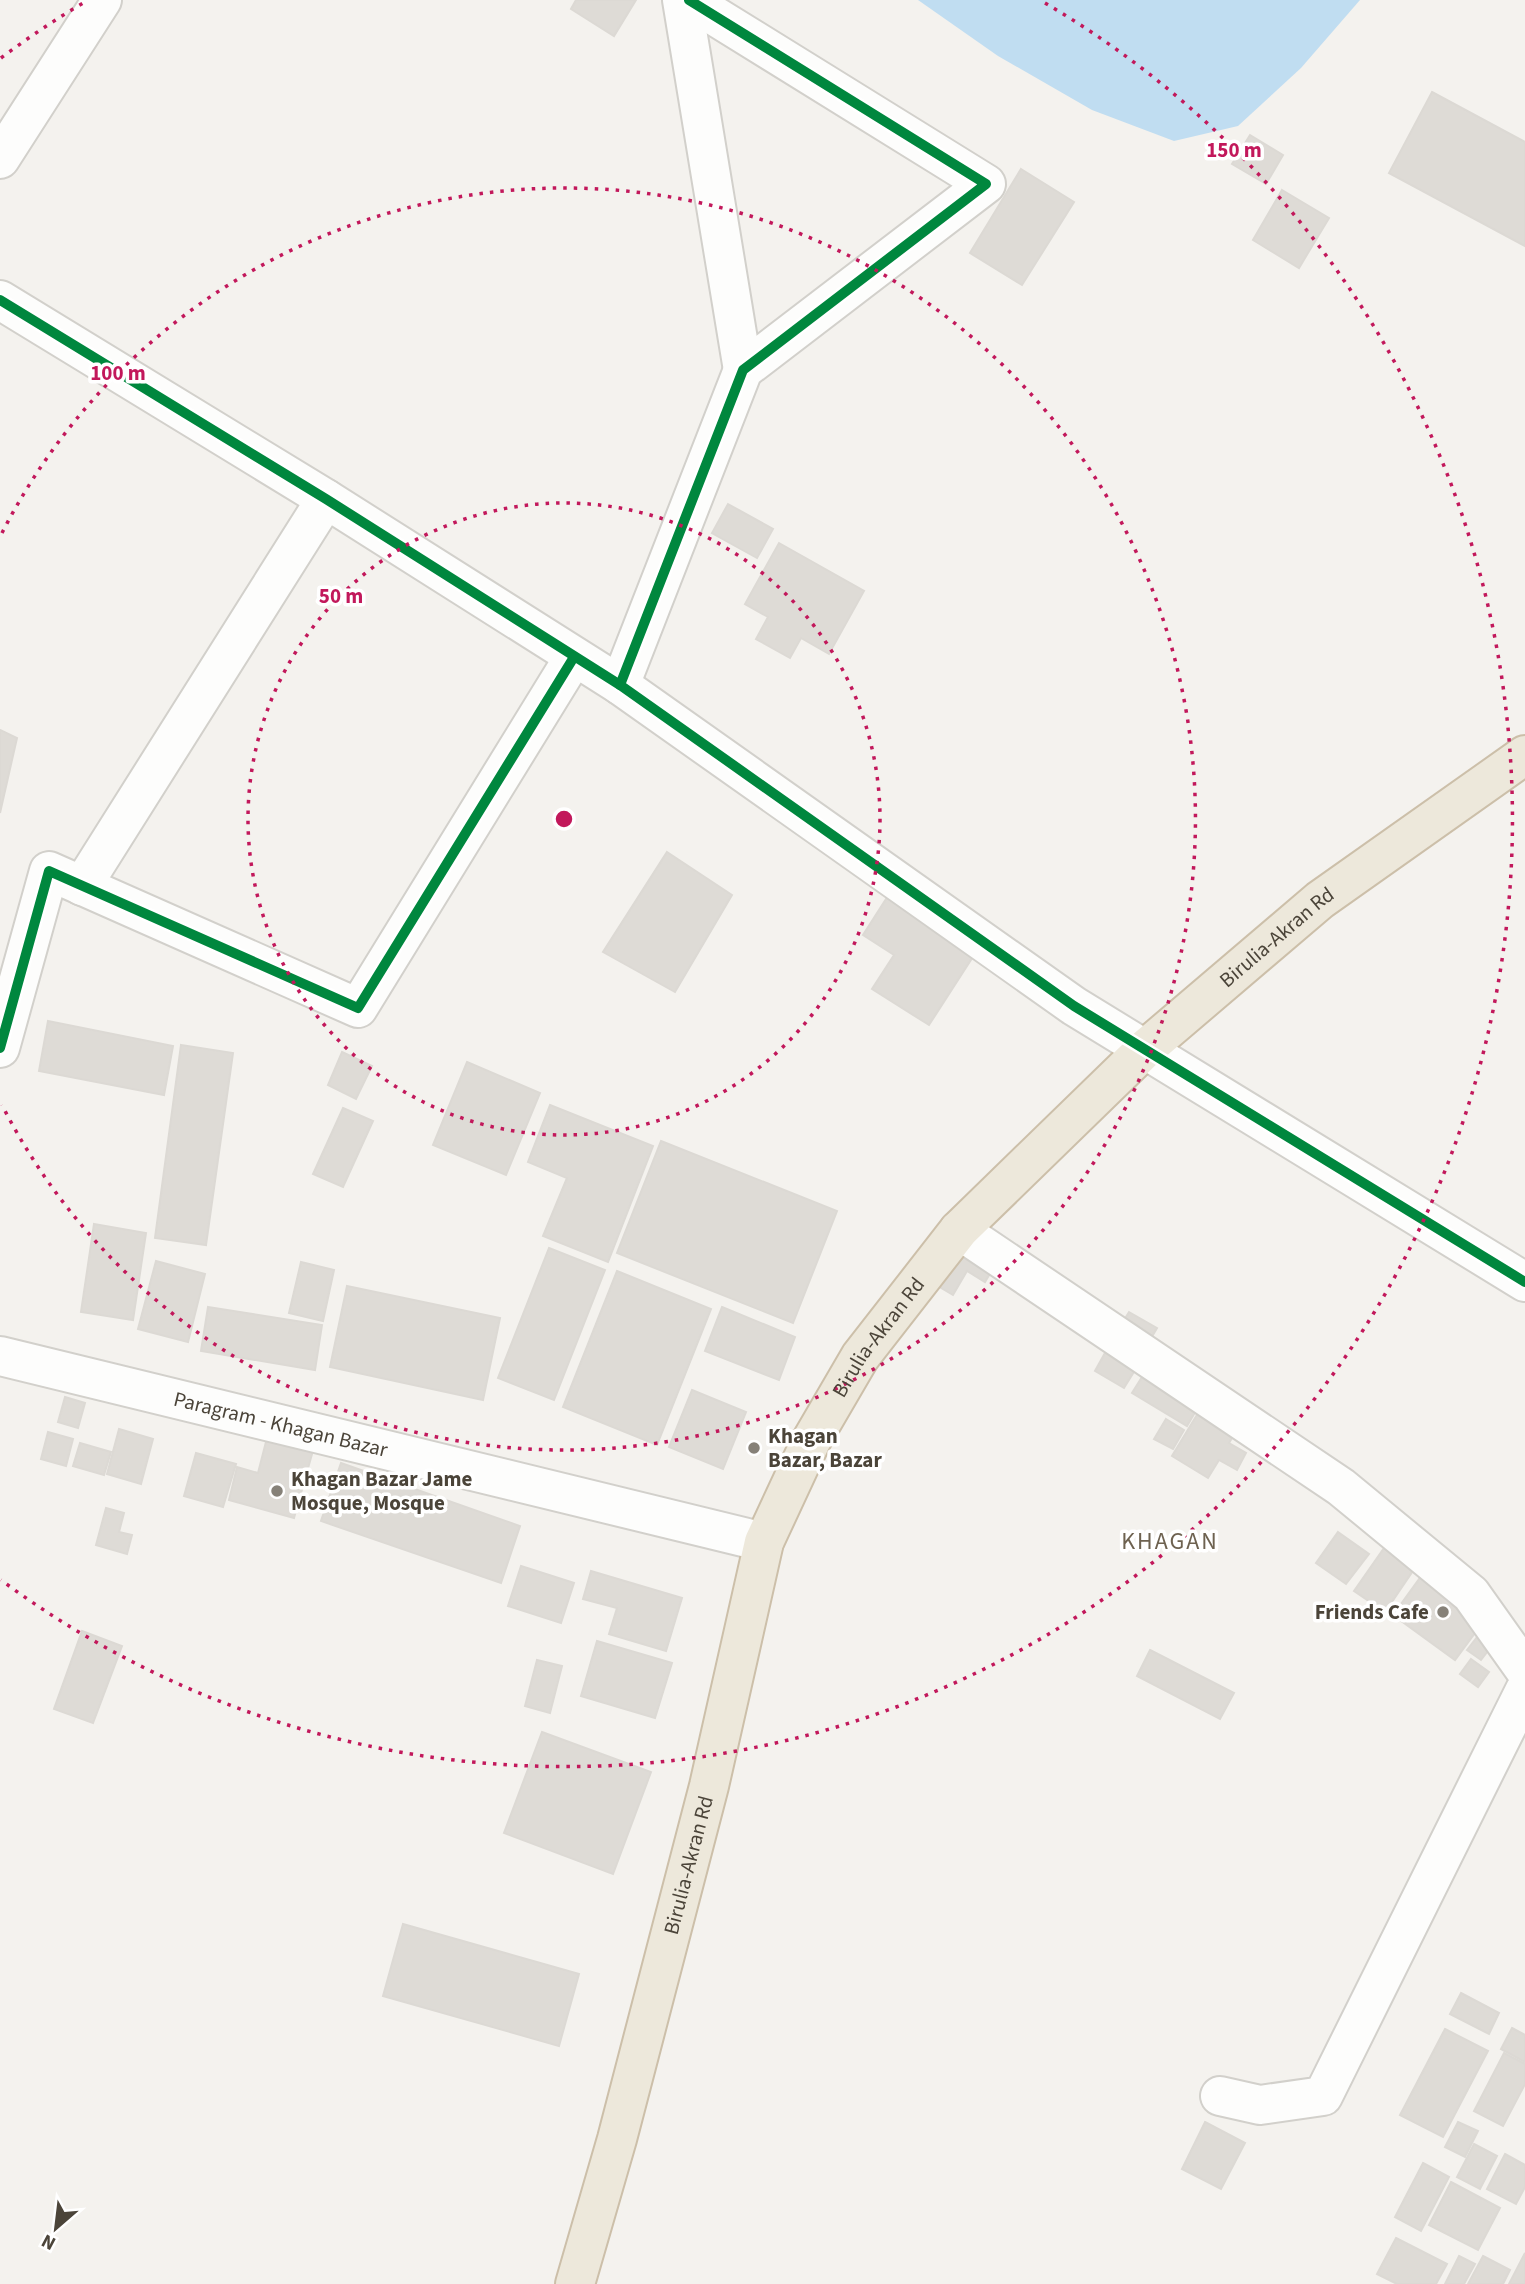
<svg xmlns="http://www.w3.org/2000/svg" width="1525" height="2284" font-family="'Source Sans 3',sans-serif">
<rect width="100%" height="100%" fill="#f4f2ee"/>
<!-- water -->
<polygon fill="#c0ddf1" points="918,0 1360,0 1301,68 1238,126 1174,141 1092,110 998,56"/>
<!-- building -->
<g fill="#dedbd6" stroke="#dcd9d4" stroke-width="2">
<polygon points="576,0 636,0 614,36 571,9"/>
<polygon points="1432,92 1525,142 1525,246 1389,173"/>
<polygon points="1250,135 1283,155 1266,184 1232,164"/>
<polygon points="1021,169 1074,202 1022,285 970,253"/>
<polygon points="1282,190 1329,218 1299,268 1253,240"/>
<polygon points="728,504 773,529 757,558 712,533"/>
<polygon points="779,543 864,591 829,654 801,638 790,658 756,639 768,617 745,604"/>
<polygon points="0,730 17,738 0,813"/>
<polygon points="667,852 732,895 675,992 603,952"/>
<polygon points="888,896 976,952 929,1025 872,989 894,955 863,935"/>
<polygon points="48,1021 173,1046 164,1095 39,1071"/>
<polygon points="181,1045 233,1053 206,1245 155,1238"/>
<polygon points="342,1052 372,1066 356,1099 328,1085"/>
<polygon points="467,1062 540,1093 506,1175 433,1145"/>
<polygon points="550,1105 653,1146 608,1262 543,1236 567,1178 528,1162"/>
<polygon points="343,1108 373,1121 343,1187 313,1174"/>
<polygon points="661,1141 837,1211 793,1323 617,1253"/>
<polygon points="957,1211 1009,1241 985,1282 967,1271 953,1295 919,1275"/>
<polygon points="94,1224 146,1233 133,1320 81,1312"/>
<polygon points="549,1248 605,1270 554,1400 498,1378"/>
<polygon points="156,1261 205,1274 188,1342 138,1329"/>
<polygon points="301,1262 334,1270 323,1321 289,1313"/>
<polygon points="617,1271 711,1309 657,1445 563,1407"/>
<polygon points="347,1286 500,1318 483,1400 330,1367"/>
<polygon points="208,1307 322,1325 315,1370 201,1351"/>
<polygon points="722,1307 795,1337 779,1380 705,1351"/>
<polygon points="1129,1312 1157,1328 1141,1355 1113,1338"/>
<polygon points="1110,1344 1140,1362 1124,1388 1095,1371"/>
<polygon points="1147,1369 1201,1402 1187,1426 1132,1393"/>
<polygon points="692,1390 746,1412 723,1469 669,1447"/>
<polygon points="1209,1395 1245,1416 1229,1443 1246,1453 1237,1470 1219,1460 1208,1478 1172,1456"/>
<polygon points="65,1397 85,1403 78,1428 58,1422"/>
<polygon points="1166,1419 1184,1430 1173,1449 1154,1439"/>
<polygon points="119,1429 153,1439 141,1484 107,1474"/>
<polygon points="48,1432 73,1439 66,1466 41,1459"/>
<polygon points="268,1434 314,1447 294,1518 229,1500 237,1467 258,1473"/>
<polygon points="80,1443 111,1452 104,1475 73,1466"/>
<polygon points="196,1453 236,1464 223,1507 184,1496"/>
<polygon points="341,1463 520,1526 501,1583 321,1521"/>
<polygon points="106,1508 124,1513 119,1532 132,1535 127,1554 96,1545"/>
<polygon points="1338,1532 1369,1554 1346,1584 1316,1563"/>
<polygon points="1389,1541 1419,1562 1385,1612 1354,1591"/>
<polygon points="1430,1564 1492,1610 1455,1660 1393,1615"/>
<polygon points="521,1566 574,1583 561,1623 508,1606"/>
<polygon points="591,1571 682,1598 666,1651 609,1634 617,1608 583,1599"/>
<polygon points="82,1631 122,1646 93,1723 54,1709"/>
<polygon points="1477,1637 1491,1647 1481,1660 1467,1650"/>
<polygon points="597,1641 672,1663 655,1718 581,1696"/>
<polygon points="1150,1650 1234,1693 1220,1719 1137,1676"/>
<polygon points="1471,1659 1489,1672 1478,1687 1460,1674"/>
<polygon points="537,1660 562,1666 550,1713 525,1706"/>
<polygon points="542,1732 651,1772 613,1874 504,1833"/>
<polygon points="403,1924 579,1974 559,2046 383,1996"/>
<polygon points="1461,1993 1499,2013 1489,2034 1450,2014"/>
<polygon points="1512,2028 1525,2035 1525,2062 1501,2049"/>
<polygon points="1445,2029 1488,2051 1443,2137 1400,2115"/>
<polygon points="1504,2053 1525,2064 1525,2084 1503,2126 1474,2111"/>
<polygon points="1205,2122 1245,2143 1221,2189 1182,2169"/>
<polygon points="1458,2122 1478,2131 1465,2157 1445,2147"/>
<polygon points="1474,2144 1497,2156 1480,2189 1457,2177"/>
<polygon points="1505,2154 1525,2165 1525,2187 1516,2204 1487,2189"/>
<polygon points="1423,2163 1449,2177 1421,2231 1395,2217"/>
<polygon points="1451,2182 1500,2208 1478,2250 1429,2225"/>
<polygon points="1396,2238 1447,2264 1436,2284 1397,2284 1377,2274"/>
<polygon points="1525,2253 1525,2284 1509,2284"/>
<polygon points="1459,2256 1475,2264 1464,2284 1445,2284"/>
<polygon points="1483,2256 1510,2270 1503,2284 1468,2284"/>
</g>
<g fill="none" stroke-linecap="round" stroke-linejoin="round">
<!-- minor casing -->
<g stroke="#d2d0cb" stroke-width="42">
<g id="minor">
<polyline points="682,0 743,370"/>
<polyline points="0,159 102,0"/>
<polyline points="0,300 326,499 620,685 1074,1006 1525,1282"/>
<polyline points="620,685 743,370 986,184 689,0"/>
<polyline points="82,886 326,499"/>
<polyline points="0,1048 49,871 358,1008 574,657"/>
<polyline points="959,1230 1341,1487 1471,1594 1525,1670"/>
<path id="s1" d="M 0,1356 L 764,1542"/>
<polyline points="1220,2096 1260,2105 1323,2096 1525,1690"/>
</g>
</g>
<!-- highway casing -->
<g stroke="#ccbfa9" stroke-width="42">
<g id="highway">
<path id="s2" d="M 575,2284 L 617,2139 L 709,1786 L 764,1542 L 811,1441 L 860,1357 L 959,1230 L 1144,1050 L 1320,900 L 1525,755"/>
</g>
</g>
<!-- minor -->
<use href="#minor" stroke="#fdfdfc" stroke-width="38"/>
<!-- highway -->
<use href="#highway" stroke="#ede8db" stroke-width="38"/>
<!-- cycleway casing -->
<g stroke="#fff" stroke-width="15">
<g id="cycleway">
<polyline points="0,300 326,499 620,685 1074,1006 1525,1282"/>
<polyline points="620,685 743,370 986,184 689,0"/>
<polyline points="0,1048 49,871 358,1008 574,657"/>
</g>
</g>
<!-- cycleway -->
<use href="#cycleway" stroke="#00873e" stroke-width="10"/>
</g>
<!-- distance rings -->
<g fill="none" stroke="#c2185b" stroke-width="3.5" stroke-dasharray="3.5 7">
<circle cx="564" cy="819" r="316"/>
<path d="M2 533A631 631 0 1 1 2 1105"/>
<path d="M1 58A947 947 0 0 1 83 3M1045 3A947 947 0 1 1 1 1580"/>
</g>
<!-- markers -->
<g fill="#868178" stroke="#fff" stroke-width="2.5">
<circle cx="754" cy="1448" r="7"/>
<circle cx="277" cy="1491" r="7"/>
<circle cx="1443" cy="1612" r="7"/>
</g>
<g text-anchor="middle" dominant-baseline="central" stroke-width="7" stroke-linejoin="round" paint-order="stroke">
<!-- street labels -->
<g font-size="21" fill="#4b4439" stroke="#fff">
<text stroke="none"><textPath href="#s2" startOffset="1568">Birulia-Akran Rd</textPath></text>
<text stroke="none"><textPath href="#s2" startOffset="1001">Birulia-Akran Rd</textPath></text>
<text stroke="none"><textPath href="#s1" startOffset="289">Paragram - Khagan Bazar</textPath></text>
<text stroke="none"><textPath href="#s2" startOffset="434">Birulia-Akran Rd</textPath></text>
</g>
<!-- poi labels -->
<g font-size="21" font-weight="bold" fill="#4b4439" stroke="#fff" text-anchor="start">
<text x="768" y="1436">Khagan<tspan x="768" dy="24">Bazar, Bazar</tspan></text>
<text x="291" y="1479">Khagan Bazar Jame<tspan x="291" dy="24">Mosque, Mosque</tspan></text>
<text x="1429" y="1612" text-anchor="end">Friends Cafe</text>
</g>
<!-- quarter labels -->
<g font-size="24" letter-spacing="2" fill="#6e6250" stroke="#fff">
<text x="1170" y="1541">KHAGAN</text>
</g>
</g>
<circle cx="564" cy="819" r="10" fill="#c2185b" stroke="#fff" stroke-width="3.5"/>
<g font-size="21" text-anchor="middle" font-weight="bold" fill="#c2185b" stroke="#fff" stroke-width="7" stroke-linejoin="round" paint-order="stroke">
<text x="1234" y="157">150 m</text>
<text x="118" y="380">100 m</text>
<text x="341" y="603">50 m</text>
</g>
<!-- north arrow -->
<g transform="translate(56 2228) rotate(208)" stroke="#ffffff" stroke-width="5" paint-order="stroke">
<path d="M0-5L12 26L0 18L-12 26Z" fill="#4b4439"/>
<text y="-10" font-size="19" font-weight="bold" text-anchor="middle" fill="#4b4439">N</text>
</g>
</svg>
